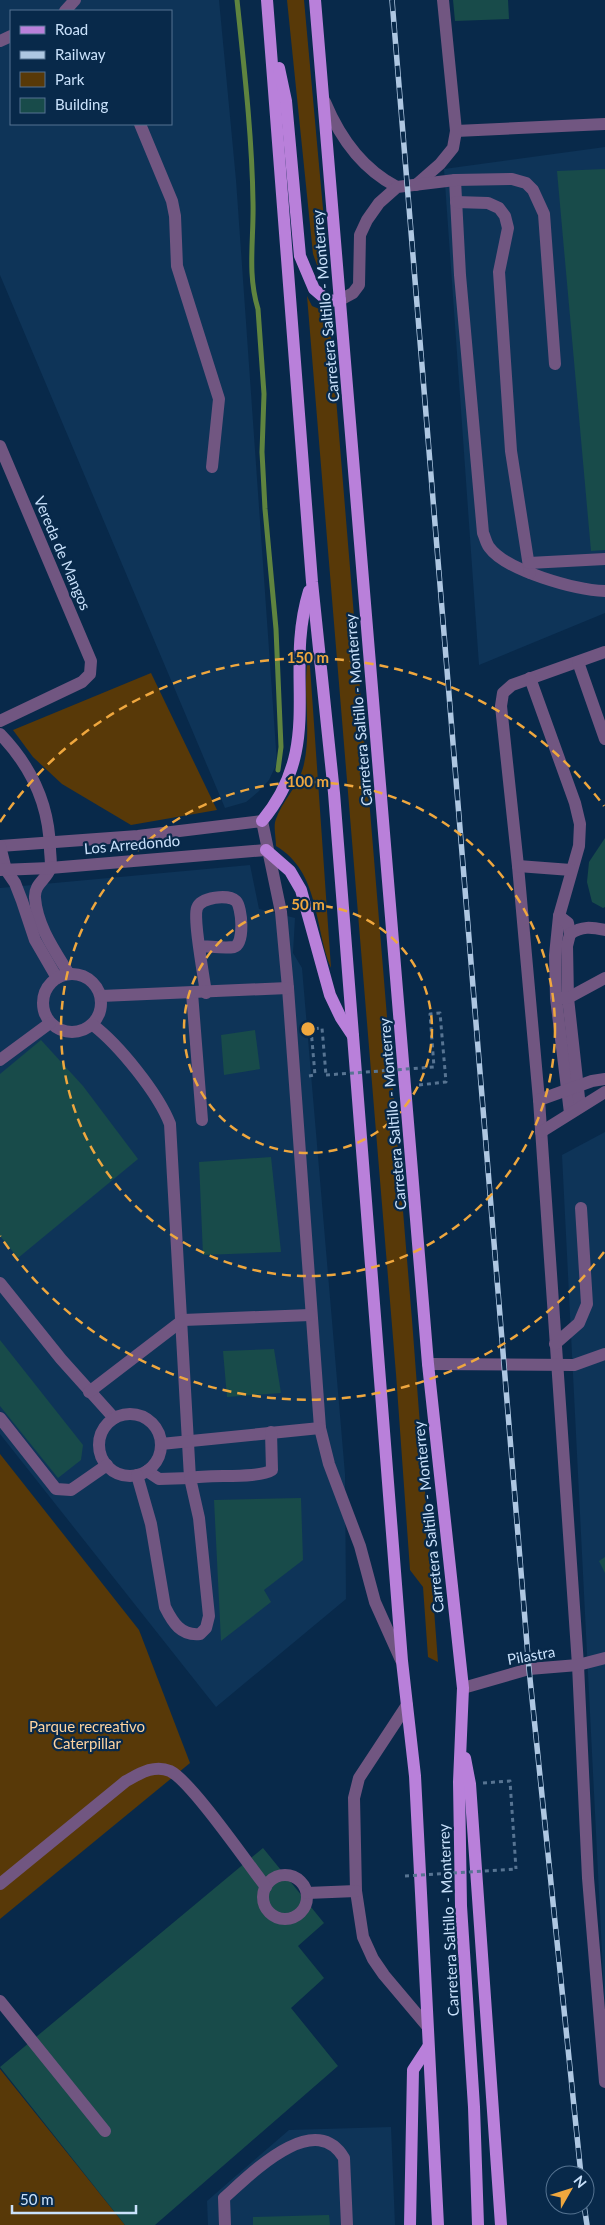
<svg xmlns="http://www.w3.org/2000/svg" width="605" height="2225" font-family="Lato,sans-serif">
<rect width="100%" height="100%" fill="#08294a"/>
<!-- built -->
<g fill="#0e3458" fill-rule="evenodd">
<path d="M 0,0 L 219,0 L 236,180 L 277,763 L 269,780 L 258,792 L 246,802 L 225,808 L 0,275 ZM 11,11 L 171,11 L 171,124 L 11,124 Z"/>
<polygon points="605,147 605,613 479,665 444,169"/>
<polygon points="250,865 259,909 295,918 293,953 302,968 345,1474 346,1599 216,1707 0,1434 0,888"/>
<polygon points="605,1132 605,2012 562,1155"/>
<polygon points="391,2127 395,2225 208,2225 207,2201 289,2130"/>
</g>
<!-- green -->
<g fill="#583908">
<polygon points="287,0 304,0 327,253 325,262 321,265 317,265 313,254"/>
<polygon points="307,296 312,306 329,313 412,1320 438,1662 428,1657 423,1587 410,1570 396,1374"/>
<path d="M 309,652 L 331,968 C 314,927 320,872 276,846 C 276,838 273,826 276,819 C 281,803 298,786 303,768 C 313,730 301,690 309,652 Z"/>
<polygon points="151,673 217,810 131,825 62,784 33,757 13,730"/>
<polygon points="0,1454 139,1630 190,1763 0,1919"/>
<polygon points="0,2069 125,2225 0,2225"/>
</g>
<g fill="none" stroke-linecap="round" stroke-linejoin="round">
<!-- stream -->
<path stroke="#5f843f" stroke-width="5" d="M 237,0 C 244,67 252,135 253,202 C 254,239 247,273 258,309 L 264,394 L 262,452 L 265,509 L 276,629 L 281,747 L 278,770"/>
</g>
<!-- building -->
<g fill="#184b4a">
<polygon points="453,0 508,0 509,19 455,21"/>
<polygon points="605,169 605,550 591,551 557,171"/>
<polygon points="605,838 605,907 603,908 592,902 587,882 589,862"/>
<polygon points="255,1030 260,1069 224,1075 221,1035"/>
<polygon points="41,1040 83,1086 138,1159 18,1258 0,1236 0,1074"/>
<polygon points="271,1157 281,1252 203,1255 199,1162"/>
<polygon points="0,1340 83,1445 81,1460 58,1478 0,1406"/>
<polygon points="274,1349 281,1393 227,1397 223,1351"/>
<polygon points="301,1498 303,1560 264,1590 271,1602 221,1641 214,1500"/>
<polygon points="605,1557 605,1573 599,1561"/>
<polygon points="263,1848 324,1923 298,1946 324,1978 291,2008 338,2066 155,2225 125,2225 0,2067"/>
<polygon points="329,2215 330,2225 253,2225 253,2217"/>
</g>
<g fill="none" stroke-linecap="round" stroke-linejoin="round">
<!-- path -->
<g stroke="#577492" stroke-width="3" stroke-dasharray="4 4" stroke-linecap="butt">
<polyline points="309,1076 315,1075 311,1029 322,1028 326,1075"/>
<polyline points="419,1085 446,1082 440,1013 430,1014 434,1067"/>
<polyline points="483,1783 510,1781 516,1869"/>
</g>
<!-- minor -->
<g stroke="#715681" stroke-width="12">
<polyline points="65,11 75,0"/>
<polyline points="0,41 11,36"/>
<path d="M 325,102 C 340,138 362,169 397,187"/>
<polyline points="140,124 172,201 175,216 177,266 219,399 212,467"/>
<polyline points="456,131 605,124"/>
<path d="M 455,180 L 460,275 L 483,533 C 485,537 486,543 489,547 C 506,571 576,590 605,591"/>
<polyline points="416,185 440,164 453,148 456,131 443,0"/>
<polyline points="456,202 488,203 499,208 505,216 508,228 499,272 511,451 530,573"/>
<polyline points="340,300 353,293 359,285 360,235 367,220 379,203 397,187 455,180 512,179 526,183 533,190 544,214 555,364"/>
<polyline points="0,446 91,661 90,674 82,682 0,721"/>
<polyline points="529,563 605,559"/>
<polyline points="605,652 512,685 503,693 501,706 518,866 539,1100 578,1665 588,1878 605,2082"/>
<polyline points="578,662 605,739"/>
<polyline points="530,678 575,803 580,824 579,846 559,916 555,955 556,998 570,1113"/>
<path d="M 0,734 C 31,766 49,804 50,849 C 50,855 52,864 50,869 C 46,880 34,884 35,898 C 37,926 55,951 69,974"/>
<polyline points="0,846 138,836 262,821 281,912 288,988 320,1428 329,1464 360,1546 375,1602 401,1660"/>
<polyline points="0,846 6,870 15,883 22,901 35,940 57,978"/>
<polyline points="518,866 571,870"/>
<polyline points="0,870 50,868 266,850"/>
<polyline points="559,916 568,923 570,934 567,946 568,998 580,1107"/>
<path d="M 570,934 C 582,926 591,927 605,930"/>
<path d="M 199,946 C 209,946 224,949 234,947 C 245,944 242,907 236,901 C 228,894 201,897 197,908 C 193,919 204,978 206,993"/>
<circle cx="72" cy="1003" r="29"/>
<polyline points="192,993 202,1120"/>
<polyline points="101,996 288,988"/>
<polyline points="560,998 568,998 605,978"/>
<path d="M 93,1025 C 119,1045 158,1093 170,1124 L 190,1478 L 159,1479 L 147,1471"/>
<polyline points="0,1060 50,1023"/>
<polyline points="539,1100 592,1081 605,1079"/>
<polyline points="541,1132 605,1092"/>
<polyline points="0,1283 61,1359 114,1418"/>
<polyline points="555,1344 579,1323 587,1304 581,1208"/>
<polyline points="428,1364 574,1365 605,1354"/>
<polyline points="89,1392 183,1320 310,1315"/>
<circle cx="130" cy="1445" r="31"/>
<polyline points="0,1418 56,1489 71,1490 107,1465"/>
<polyline points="161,1444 320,1428"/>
<path d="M 137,1475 L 151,1524 L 165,1607 C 173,1623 181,1636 200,1634 L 206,1628 L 209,1616 L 199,1518 L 190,1478 C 211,1474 258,1479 272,1470 L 271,1432"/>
<polyline points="463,1688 529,1669 578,1665 605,1658"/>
<polyline points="407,1705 359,1778 354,1798 356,1891 363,1937 373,1959 384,1975 427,2026"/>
<circle cx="285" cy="1897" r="22"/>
<path d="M 0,1884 L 126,1781 C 139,1774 154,1764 170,1771 C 191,1781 248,1864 266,1887"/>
<polyline points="307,1893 356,1891"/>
<polyline points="0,2001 105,2131"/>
<path d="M 225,2225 L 224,2198 C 249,2176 314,2108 344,2158 L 347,2225"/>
</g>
<!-- major -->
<g stroke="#b980da" stroke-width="12">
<polyline points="267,0 312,582 334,793 402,1661 415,1776 438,2225"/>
<polyline points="315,0 428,1364 463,1688 459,1782 461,1906 474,2107 478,2225"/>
<polyline points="279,68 286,101 300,256 314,289 328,301 340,300"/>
<path d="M 262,821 C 326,744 283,676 309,591"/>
<polyline points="266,850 290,871 301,890 330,995 341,1018 353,1036"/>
<polyline points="465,1758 470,1784 501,2225"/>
<polyline points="410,2225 413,2070 428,2047"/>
</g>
<!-- rail casing -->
<g stroke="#aec7e2" stroke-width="5.5">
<g id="rail">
<polyline points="392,0 529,1669 581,2175"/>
<polyline points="584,2205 587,2225"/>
</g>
</g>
<!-- rail -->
<use href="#rail" stroke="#08294a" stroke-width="4" stroke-dasharray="11" stroke-linecap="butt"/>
<!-- path-bridge -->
<g stroke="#577492" stroke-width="3" stroke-dasharray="4 4" stroke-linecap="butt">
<polyline points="326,1075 434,1067"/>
<polyline points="405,1876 516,1869"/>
</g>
</g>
<!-- distance rings -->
<g fill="none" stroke="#efa73e" stroke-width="2.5" stroke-dasharray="9 6">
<circle cx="308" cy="1029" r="124"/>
<circle cx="308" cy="1029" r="247"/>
<path d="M604 1252A371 371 0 0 1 0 1236M0 822A371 371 0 0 1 604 806"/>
</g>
<g text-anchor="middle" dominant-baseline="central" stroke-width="4.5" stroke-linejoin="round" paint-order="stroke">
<!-- street labels -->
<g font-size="15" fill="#c9e1fb" stroke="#08294a">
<text transform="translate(325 306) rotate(-95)">Carretera Saltillo - Monterrey</text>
<text transform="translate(63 553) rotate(67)">Vereda de Mangos</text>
<text transform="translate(358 710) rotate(-95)">Carretera Saltillo - Monterrey</text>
<text transform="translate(132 844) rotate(-5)">Los Arredondo</text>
<text transform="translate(392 1114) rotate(-95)">Carretera Saltillo - Monterrey</text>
<text transform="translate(428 1517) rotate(-96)">Carretera Saltillo - Monterrey</text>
<text transform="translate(531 1655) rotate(-10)">Pilastra</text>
<text transform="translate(448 1920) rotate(-93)">Carretera Saltillo - Monterrey</text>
</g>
<!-- park labels -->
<g font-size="15" fill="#fed4a0" stroke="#08294a">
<text x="87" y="1726">Parque recreativo<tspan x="87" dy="17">Caterpillar</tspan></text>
</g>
</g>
<circle cx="308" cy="1029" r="8" fill="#efa73e" stroke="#08294a" stroke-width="2.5"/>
<g font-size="15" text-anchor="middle" font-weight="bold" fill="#efa73e" stroke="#08294a" stroke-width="4.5" stroke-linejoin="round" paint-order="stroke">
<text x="308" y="663">150 m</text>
<text x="308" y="787">100 m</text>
<text x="308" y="910">50 m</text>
</g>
<!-- legend -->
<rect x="10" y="10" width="162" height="115" fill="#08294a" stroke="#557391"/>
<rect x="20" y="26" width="25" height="8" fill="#b980da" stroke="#557391"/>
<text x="55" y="35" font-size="15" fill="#c9e1fb">Road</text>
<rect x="20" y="51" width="25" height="8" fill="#aec7e2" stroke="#557391"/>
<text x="55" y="60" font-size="15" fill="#c9e1fb">Railway</text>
<rect x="20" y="72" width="25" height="15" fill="#583908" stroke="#557391"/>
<text x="55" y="85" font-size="15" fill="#c9e1fb">Park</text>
<rect x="20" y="98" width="25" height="15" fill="#184b4a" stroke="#557391"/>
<text x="55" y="110" font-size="15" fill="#c9e1fb">Building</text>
<!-- north arrow -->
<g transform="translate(570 2190) rotate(51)"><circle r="24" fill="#08294a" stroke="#557391"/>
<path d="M0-4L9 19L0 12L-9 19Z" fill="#efa73e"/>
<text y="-8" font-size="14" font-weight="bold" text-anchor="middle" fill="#c9e1fb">N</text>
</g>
<!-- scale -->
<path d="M12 2205v8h124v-8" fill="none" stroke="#c9e1fb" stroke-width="2.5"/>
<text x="20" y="2205" font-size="15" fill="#c9e1fb" stroke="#08294a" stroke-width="4" paint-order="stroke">50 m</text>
</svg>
